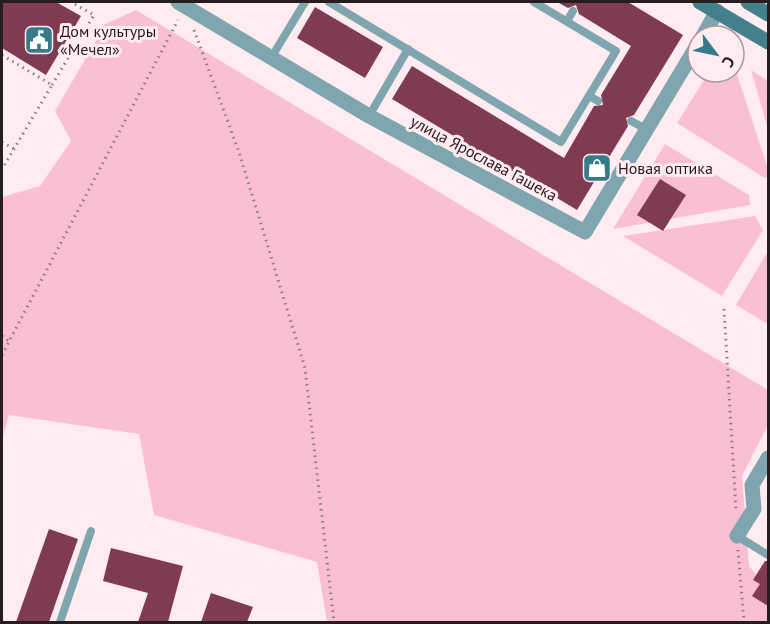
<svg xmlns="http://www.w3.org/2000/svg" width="770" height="624" font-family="'PT Sans',sans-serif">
<rect width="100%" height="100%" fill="#ffecf1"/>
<!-- green -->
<g fill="#fabfd0">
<polygon points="136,10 768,390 768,425 742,476 749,566 768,589 768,622 327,622 317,562 154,515 139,434 9,415 2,439 2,197 40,186 71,141 55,111 100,34 99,27"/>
<polygon points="734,65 768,169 768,176 765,178 677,123 709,72 734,72"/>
<polygon points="751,70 768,81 768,129"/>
<polygon points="665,144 749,195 750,205 613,229"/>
<polygon points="755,216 763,230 722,296 623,236"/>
<polygon points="768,251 768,324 736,305"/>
</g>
<!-- building -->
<g fill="#7e3b52">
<polygon points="2,2 56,2 81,16 46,75 2,48"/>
<polygon points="557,2 628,2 683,35 634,115 626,118 628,126 577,210 392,99 412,66 564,158 594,106 603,105 601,95 631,46 579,14 576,5 568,8"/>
<polygon points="315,7 383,47 365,78 297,38"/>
<polygon points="660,179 686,195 663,231 637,215"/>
<polygon points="49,529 78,539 49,622 16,622"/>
<polygon points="111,548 183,566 168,622 138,622 148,593 103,581"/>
<polygon points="765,561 768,561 768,606 752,596 760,584 753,580"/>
<polygon points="211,593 253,607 247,622 201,622"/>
</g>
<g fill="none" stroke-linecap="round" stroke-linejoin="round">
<!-- path -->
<g stroke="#8c7d81" stroke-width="3" stroke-dasharray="1.5 4.5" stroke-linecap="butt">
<polyline points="194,30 239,152 305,368 334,622"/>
<polyline points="2,55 52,85 2,169"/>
<polyline points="52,85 94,15 71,2"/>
<polyline points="2,142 14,149"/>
<polyline points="724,309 736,510"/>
<polyline points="2,336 9,341"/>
<polyline points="2,355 178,20"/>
<polyline points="738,550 744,622"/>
</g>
<!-- lane -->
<g stroke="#7fa5ae" stroke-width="8">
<polyline points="329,2 561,142 616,51 534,2"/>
<polyline points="567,21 573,11"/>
<polyline points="271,58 305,2"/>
<polyline points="589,96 598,101"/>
<polyline points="369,116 408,49"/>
<polyline points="631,121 646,129"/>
<polyline points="737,536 768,555"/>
<polyline points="60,622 91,531"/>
</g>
<!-- street -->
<g stroke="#7fa5ae" stroke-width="15">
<polyline points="178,2 369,116 585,232 698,44"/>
<polyline points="703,36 717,11"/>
<polyline points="737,536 754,509 752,485 768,458"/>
</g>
<!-- secondary -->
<g stroke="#447f8c" stroke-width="15">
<polyline points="700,2 768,42"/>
<polyline points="748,2 768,14"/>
</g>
</g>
<!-- icons -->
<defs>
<g id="civic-square" transform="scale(1.5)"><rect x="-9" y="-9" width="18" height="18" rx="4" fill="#377b8a" stroke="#ffecf1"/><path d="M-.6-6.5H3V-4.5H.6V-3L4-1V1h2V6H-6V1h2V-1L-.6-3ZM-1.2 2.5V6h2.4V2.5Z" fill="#fff"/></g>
<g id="shop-square" transform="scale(1.5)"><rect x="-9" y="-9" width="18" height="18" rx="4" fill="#377b8a" stroke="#ffecf1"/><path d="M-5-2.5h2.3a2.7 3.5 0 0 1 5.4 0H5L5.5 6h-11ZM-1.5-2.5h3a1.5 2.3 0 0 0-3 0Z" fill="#fff"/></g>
</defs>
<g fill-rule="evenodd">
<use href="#civic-square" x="39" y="40"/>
<use href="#shop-square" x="597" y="168"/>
</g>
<g text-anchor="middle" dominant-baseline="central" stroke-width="6" stroke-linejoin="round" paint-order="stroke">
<!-- poi labels -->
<g font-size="16" fill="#271c1f" stroke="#ffecf1" text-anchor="start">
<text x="60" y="31">Дом культуры<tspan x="60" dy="18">«Мечел»</tspan></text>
<text x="618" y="168">Новая оптика</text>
</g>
<!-- street labels -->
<g font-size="16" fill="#271c1f" stroke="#ffecf1">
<text transform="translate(484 158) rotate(28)">улица Ярослава Гашека</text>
</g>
</g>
<!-- border -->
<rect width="770" height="624" fill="none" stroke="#271c1f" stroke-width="6"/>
<!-- north arrow -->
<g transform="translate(716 54) rotate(122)"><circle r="28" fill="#ffecf1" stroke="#a9999d" stroke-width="1.5"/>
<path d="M0-4.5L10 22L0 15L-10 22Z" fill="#377b8a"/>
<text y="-9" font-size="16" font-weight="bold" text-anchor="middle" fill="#271c1f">С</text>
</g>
</svg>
